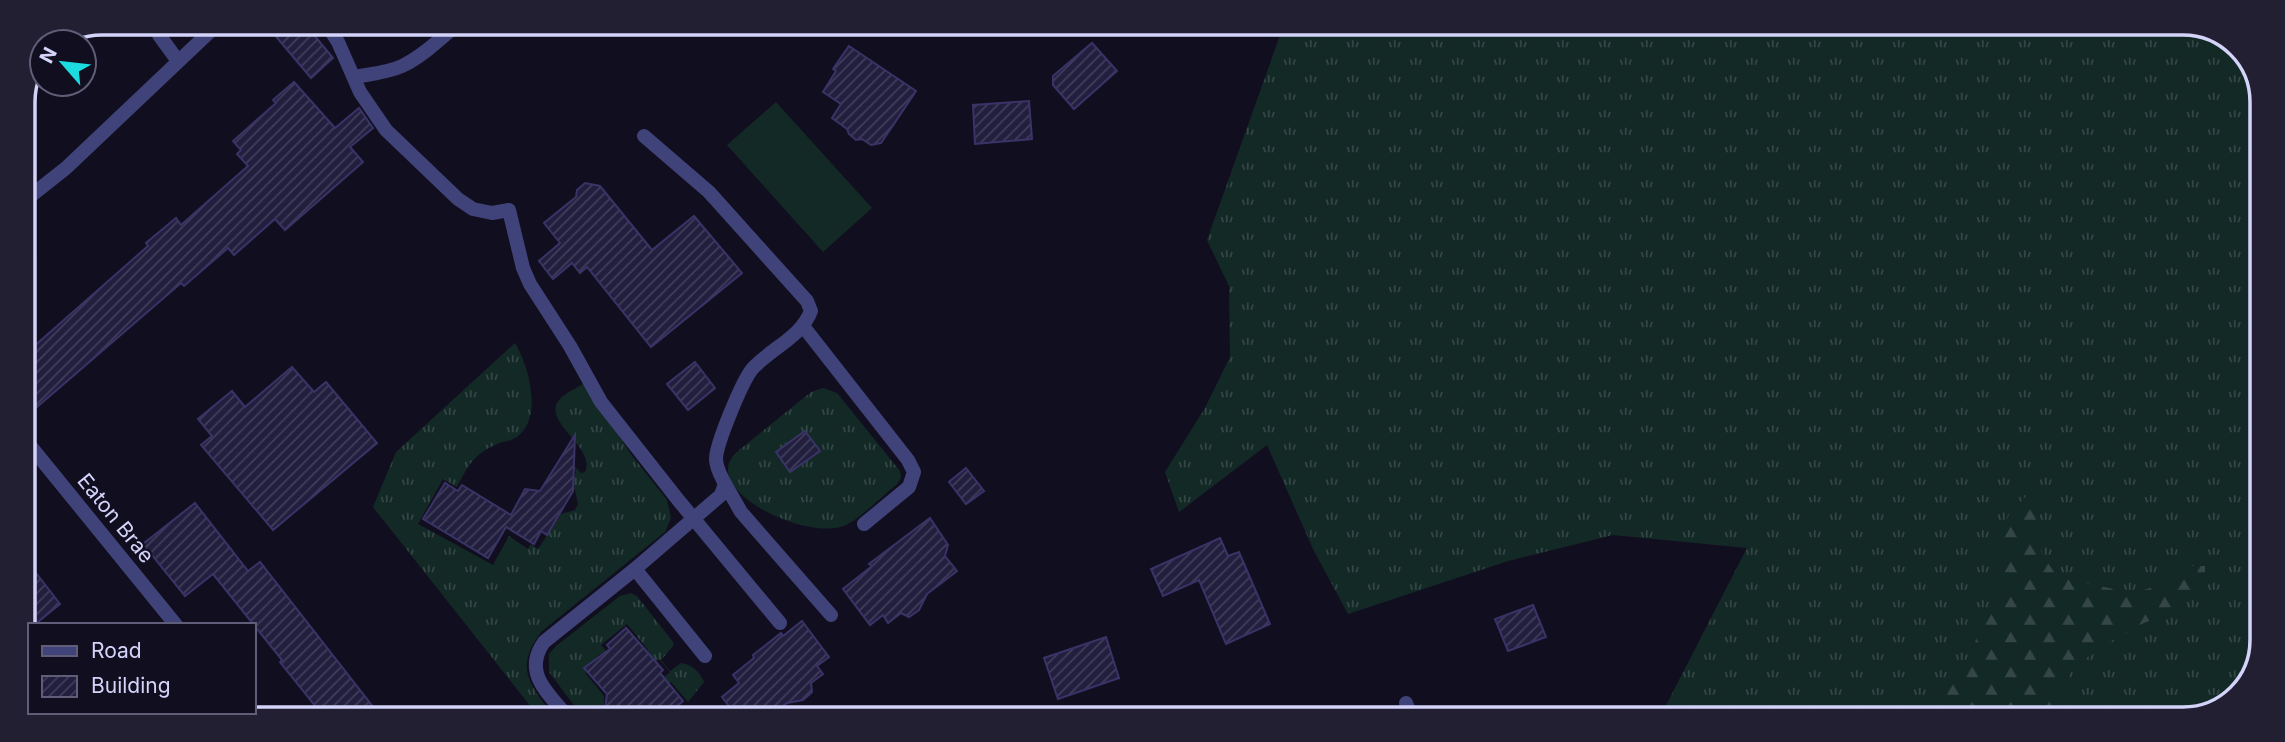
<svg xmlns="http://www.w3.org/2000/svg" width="2285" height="742" font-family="Inter,sans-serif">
<defs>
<pattern id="grass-tufts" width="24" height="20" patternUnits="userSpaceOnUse" patternTransform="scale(1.75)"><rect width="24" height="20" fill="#132926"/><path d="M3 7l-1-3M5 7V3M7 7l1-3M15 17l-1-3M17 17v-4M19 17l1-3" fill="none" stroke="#344746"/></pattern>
<pattern id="forest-firs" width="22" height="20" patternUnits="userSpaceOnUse" patternTransform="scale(1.75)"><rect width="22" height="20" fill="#132926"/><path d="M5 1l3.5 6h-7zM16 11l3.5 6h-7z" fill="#344746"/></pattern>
<pattern id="building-hatch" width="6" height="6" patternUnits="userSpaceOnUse" patternTransform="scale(1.75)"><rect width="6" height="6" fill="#221e3e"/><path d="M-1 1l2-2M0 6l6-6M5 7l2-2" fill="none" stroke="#413e5b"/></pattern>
</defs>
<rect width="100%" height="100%" fill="#110f1f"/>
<!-- grass -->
<g fill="url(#grass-tufts)">
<polygon points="1284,24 2204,26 2243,50 2262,97 2259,661 2231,703 2183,719 1659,719 1747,548 1613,535 1508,561 1348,614 1314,551 1267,445 1179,512 1165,472 1205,408 1230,357 1229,286 1207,240"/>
<path d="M 515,343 C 529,366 545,423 513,439 C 509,442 502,441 497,444 C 473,455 469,464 457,487 L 443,479 L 418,524 L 493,565 L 509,536 L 528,549 L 531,544 L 538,549 L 561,514 L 575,510 L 578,504 L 575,490 L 569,485 L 576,473 L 574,466 L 581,473 L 585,472 C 596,448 546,424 557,403 C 562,394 577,388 585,383 L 630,453 L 667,500 L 671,518 L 665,532 L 542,631 C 513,667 530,686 555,717 L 539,717 L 373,507 L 396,452 Z"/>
<path d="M 823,388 L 837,393 L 900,471 L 901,478 L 897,484 C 885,494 859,519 846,525 C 807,543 694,488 738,451 L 811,392 Z"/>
<path d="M 631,593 L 637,596 L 673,642 L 674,645 L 661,660 L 670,671 L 681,663 C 691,664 700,672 704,682 L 688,702 L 671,682 L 662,689 L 657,683 L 670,672 L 659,659 L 651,665 L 648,650 L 627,624 L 601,645 L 607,652 L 602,656 L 600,654 L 588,665 L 586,674 L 604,696 L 604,706 L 614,717 L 583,717 L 549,672 L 549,654 L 556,646 L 620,596 Z"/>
</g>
<!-- forest -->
<path fill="url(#forest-firs)" d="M 2042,490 C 2035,533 2031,541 2058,577 L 2132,593 L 2169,583 L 2185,566 L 2205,566 L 2205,582 L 2164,615 L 2144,623 L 2102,646 L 2071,670 L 2060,699 L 2034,719 L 1942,719 L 1946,686 L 1951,678 L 1967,671 L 1978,632 L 1987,609 L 1998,592 L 1997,538 L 2009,515 L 2025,497 Z"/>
<!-- garden -->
<polygon fill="#132926" points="776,102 872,208 823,252 727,145"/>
<!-- building -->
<g fill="url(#building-hatch)" stroke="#393367" stroke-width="2">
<polygon points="284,23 304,23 333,58 311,78 273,33"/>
<polygon points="1092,43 1117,71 1074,109 1053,85 1053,76"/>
<polygon points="849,46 916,91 881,143 871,145 862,139 856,140 849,134 847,129 832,118 841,104 823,92 836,71 833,69"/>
<polygon points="294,82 335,128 359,108 373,128 350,147 363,162 285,230 275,219 234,255 228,248 184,286 181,283 23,419 23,356 148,246 146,243 176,218 181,225 248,166 237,154 241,150 233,141 276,103 273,100"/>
<polygon points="1029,101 1032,139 975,144 973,105"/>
<polygon points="585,183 600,186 652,250 694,216 742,273 651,347 587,267 580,273 572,263 553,279 539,261 560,243 544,223 576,197 577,190"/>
<polygon points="695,362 715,388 688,410 667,384"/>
<polygon points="292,367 314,392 326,382 377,443 273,530 201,445 212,436 198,419 232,391 245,407"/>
<polygon points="805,431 820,451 790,472 776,452"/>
<polygon points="575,435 573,491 547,535 541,531 534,544 506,527 488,558 423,519 445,483 458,491 462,485 511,515 525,489 540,491"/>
<polygon points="966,468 984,491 966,504 949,482"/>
<polygon points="195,503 248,571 260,562 381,717 324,717 280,662 282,660 213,574 185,596 143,544"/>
<polygon points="930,518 948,545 945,556 957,571 927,594 919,610 909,617 901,613 888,623 883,615 870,625 843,589 872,566 869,564"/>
<polygon points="1220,538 1228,556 1239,552 1270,624 1226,644 1199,580 1163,596 1151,569"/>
<polygon points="23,556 60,604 34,625 30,625 30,628 23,633"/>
<polygon points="1533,605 1546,637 1508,651 1495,619"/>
<polygon points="802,621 829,657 817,666 823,674 811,683 812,692 803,700 787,703 768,717 747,717 742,711 732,710 722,697 739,683 733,675 754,658 753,655 781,633 783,636"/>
<polygon points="626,628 663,670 660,673 683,701 664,717 635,717 627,707 615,717 604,717 607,694 584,668 610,649 607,645"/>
<polygon points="1106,637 1119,678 1058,699 1044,658"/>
</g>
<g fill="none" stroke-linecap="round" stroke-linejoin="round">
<!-- service -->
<g stroke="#404379" stroke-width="14">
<polyline points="326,23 338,42 360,92 386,130 458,199 473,209 492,213 509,210 523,268 530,284 570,346 601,402 679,501 780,623"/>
<path d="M 354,77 C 370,74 387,73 402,66 C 423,56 441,38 459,23"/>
<path d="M 644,136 L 709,192 L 807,301 L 811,311 C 801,337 772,348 753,368 C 743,379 716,444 716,459 C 716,468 721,476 725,484 L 721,495 L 635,569 L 705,656"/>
<polyline points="803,326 908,460 914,472 909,487 864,524"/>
<polyline points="725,484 741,512 831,615"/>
<path d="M 568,717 C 549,694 522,673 544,642 L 635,569"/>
</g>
<!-- minor -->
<g stroke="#404379" stroke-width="14">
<polyline points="157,23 159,35 178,61"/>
<polyline points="23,437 176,625"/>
<polyline points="1406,703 1412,718"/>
<polyline points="249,712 253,717"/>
<polyline points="164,717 169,712"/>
</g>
<!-- tertiary -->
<polyline stroke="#404379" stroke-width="14" points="23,202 66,168 219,23"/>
</g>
<g text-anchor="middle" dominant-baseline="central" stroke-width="5" stroke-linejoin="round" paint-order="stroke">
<!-- street labels -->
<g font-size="21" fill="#d4d3fa" stroke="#110f1f">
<text transform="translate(116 518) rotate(51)">Eaton Brae</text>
</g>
</g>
<!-- crop -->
<path d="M0 0H2285V742H0ZM102 35H2183A67 67 0 0 1 2250 102V640A67 67 0 0 1 2183 707H102A67 67 0 0 1 35 640V102A67 67 0 0 1 102 35Z" fill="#211f31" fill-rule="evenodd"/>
<path fill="none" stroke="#d4d3fa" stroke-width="3.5" d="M102 35H2183A67 67 0 0 1 2250 102V640A67 67 0 0 1 2183 707H102A67 67 0 0 1 35 640V102A67 67 0 0 1 102 35Z"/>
<!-- legend -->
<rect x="28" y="623" width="228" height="91" fill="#110f1f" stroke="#5f5d77" stroke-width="2"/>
<rect x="42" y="646" width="35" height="10" fill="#404379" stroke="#5f5d77" stroke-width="2"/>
<text x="91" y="658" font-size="21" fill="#d4d3fa">Road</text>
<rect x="42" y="676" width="35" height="21" fill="url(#building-hatch)" stroke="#5f5d77" stroke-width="2"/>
<text x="91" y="693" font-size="21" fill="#d4d3fa">Building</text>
<!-- north arrow -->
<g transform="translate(63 63) rotate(298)"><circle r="33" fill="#110f1f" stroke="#5f5d77" stroke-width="2"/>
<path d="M0-5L12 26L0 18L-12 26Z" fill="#1bdbde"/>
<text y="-10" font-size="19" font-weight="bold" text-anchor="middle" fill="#d4d3fa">N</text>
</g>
</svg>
